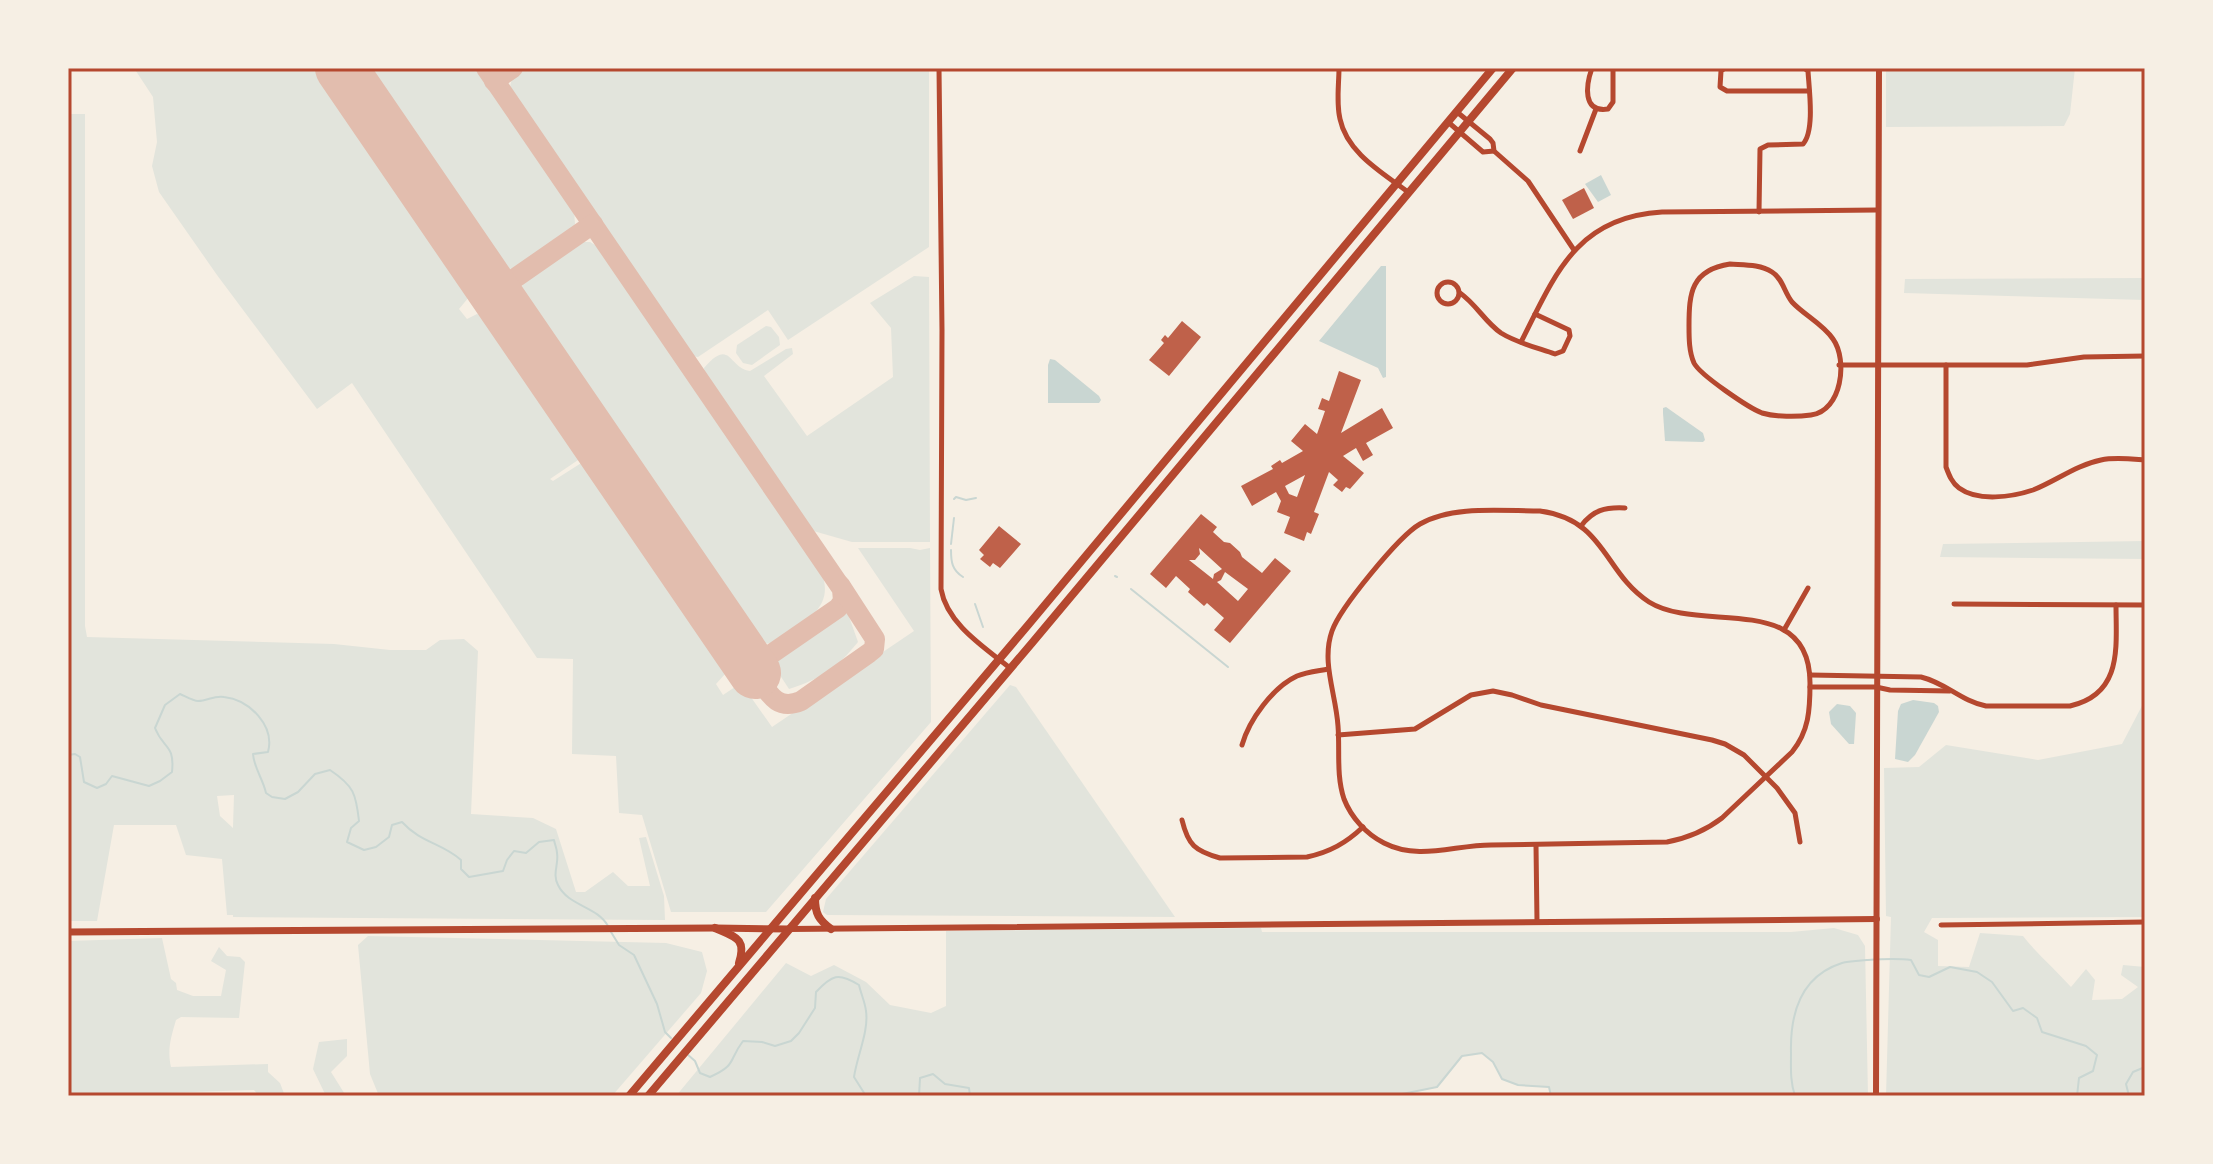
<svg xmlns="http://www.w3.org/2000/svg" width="2213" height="1164" font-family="'Public Sans',sans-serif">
<rect width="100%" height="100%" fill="#f6efe4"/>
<!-- green -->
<g fill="#e2e4dc" fill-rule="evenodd">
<polygon points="134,68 320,68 468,284 469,297 459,309 467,319 477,314 492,319 584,453 584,456 550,479 553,481 586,460 589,461 726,660 725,674 716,684 723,695 741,683 772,727 914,631 858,548 910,548 920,550 930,548 931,722 766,912 671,912 642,815 619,813 616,756 572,754 573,659 537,658 352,383 317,409 217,275 159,192 152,166 157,142 153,97"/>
<polygon points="363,68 476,68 574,210 575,224 571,231 516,268 508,269 497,264"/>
<path d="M 525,68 L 929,68 L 929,247 L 788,340 L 768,310 L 698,357 L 692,356 L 511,93 C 508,80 515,75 525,68 Z"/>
<polygon points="1886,68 2075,68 2070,114 2064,126 1886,127"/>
<path d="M 68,114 L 85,114 L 85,626 L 87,637 L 334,644 L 390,650 L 426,650 L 440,640 L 464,639 L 478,651 L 471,814 L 533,818 L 556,829 L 576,892 L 585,892 L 613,872 L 628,886 L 650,886 L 639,838 L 646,837 L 664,896 L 665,920 L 233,917 L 233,915 L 227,915 L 222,859 L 186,855 L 176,825 L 114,825 L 97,921 L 68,921 ZM 234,795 L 233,827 L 233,828 L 220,816 L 217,796 Z"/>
<path d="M 581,242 L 590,242 L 600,248 L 820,569 C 834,600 816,614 793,631 C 779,640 770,649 754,639 L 522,300 L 521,288 L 526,279 Z"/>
<path d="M 914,276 L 929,277 L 930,542 L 852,542 L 810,530 L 705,376 L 704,368 C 731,337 728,368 750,371 L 786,349 L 792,348 L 793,354 L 764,376 L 807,436 L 893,377 L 891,328 L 870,303 Z"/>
<polygon points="2145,278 2145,300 1904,293 1905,279"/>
<polygon points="766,326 771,327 779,337 780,345 752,365 743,363 736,353 737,345"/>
<polygon points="2145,541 2145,559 1940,557 1943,544"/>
<path d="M 847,611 L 858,642 C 836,669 822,678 789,689 L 772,663 Z"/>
<polygon points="1010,685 1016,687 1175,917 827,915 823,912 826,899"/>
<path d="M 2145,700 L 2145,917 L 1932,918 L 1924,932 L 1938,940 L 1938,966 L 1969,967 L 1980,933 L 2023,936 C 2037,954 2055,969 2071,987 L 2086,969 L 2095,980 L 2092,1000 L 2122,999 L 2138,987 L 2121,975 L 2123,965 L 2145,967 L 2145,1096 L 1886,1096 L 1891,917 L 1886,916 L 1884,768 L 1919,767 L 1946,745 L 2038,760 L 2122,744 Z"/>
<polygon points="1261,928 1262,932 1791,932 1834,928 1858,935 1865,946 1868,1096 1551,1096 1549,1087 1518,1085 1502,1079 1493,1062 1482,1053 1462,1056 1437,1087 1404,1093 1403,1096 676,1096 786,963 811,976 834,965 866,982 890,1005 931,1013 946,1006 946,931"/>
<polygon points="368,936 666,943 702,952 707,971 701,993 612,1096 379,1096 370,1074 358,945"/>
<path d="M 162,938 L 171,979 L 176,983 L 177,990 L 193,996 L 221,996 L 226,970 L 211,961 L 219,947 L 227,956 L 240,957 L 245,962 L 239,1018 L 181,1017 L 176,1020 C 171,1037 167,1050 171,1067 L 268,1064 L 268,1072 L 280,1083 L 285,1096 L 259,1096 L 254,1090 L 160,1093 L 159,1096 L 68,1096 L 68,941 Z"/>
<polygon points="347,1039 347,1056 331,1072 346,1096 326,1096 313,1069 319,1042"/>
</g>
<!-- water -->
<g fill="#c9d6d2">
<polygon points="1601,175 1611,195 1598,202 1585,184"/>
<polygon points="1381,266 1386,266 1386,377 1383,378 1378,368 1319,341"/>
<polygon points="1050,359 1055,360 1099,396 1101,400 1099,403 1048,403 1048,365"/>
<polygon points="1666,407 1703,433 1705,440 1703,442 1665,441 1663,413 1663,408"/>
<polygon points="1913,700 1934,703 1938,706 1939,712 1915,755 1908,762 1895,759 1898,711 1901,704"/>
<polygon points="1837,704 1850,706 1856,713 1854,744 1849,744 1831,724 1829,712"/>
</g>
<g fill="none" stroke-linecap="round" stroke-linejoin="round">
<!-- stream -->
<g stroke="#c9d6d2" stroke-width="2">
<polyline points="954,499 956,497 966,500 976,498"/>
<polyline points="951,544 954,518"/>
<path d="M 951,550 C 951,562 952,570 963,577"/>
<polyline points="1115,576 1117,577"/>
<polyline points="1131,589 1228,667"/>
<polyline points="975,604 983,627"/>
<path d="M 68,755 L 75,754 L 80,757 L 84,782 L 97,788 L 106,784 L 112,776 L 149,786 L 160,781 L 172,772 C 175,744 163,749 155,728 L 165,705 L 180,694 C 185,696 193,701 198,701 C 207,701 215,695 224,697 C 250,700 275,726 268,752 L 253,754 C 254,768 263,779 266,793 L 272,797 L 285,799 L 298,792 L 315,774 L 330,770 C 354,786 356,794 359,821 L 351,828 L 347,842 L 364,850 L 376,847 L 389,837 L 392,825 L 402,822 C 421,843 442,843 461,860 L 461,869 L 469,877 L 503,871 L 507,860 L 514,851 L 526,853 L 539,842 L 554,840 C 555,845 557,849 557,853 C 559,864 552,874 558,885 C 568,906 597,906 608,926"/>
<polyline points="611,932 619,945 634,955 657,1004 665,1032 671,1038"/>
<path d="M 687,1054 L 695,1061 L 700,1073 L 710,1077 C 737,1065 728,1061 743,1041 L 762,1042 L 775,1046 L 791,1041 L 799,1033 L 815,1008 L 816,992 C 832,975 838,972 859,985 C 861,994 865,1002 866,1011 C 869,1031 857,1056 854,1077 L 866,1096"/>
<polyline points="919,1096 920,1078 933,1074 945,1084 969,1088 970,1096"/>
<polyline points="1392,1096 1437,1087 1462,1056 1482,1053 1493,1062 1502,1079 1518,1085 1549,1087 1551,1096"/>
<path d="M 1795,1096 C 1790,1081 1791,1068 1791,1053 C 1790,1014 1801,976 1842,963 C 1850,961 1859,961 1867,960 C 1882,959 1896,958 1911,960 L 1919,975 L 1929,977 L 1950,967 L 1977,972 L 1992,982 L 2013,1011 L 2023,1008 L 2037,1018 L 2042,1032 L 2086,1046 L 2097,1055 L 2093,1071 L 2079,1078 L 2077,1096"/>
<polyline points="2129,1096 2126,1084 2133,1072 2145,1067"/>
</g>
<!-- taxiway -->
<g stroke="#e2bdae" stroke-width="20">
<polyline points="486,68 842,589 843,601 838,608 751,668"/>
<polyline points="494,81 513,68"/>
<polyline points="495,292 593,224"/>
<path d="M 755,673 C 768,691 775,712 801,701 L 869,653 L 874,649 L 875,639 L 840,585"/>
</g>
<!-- runway -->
<polyline stroke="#e2bdae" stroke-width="52" points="341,68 755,673"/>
</g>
<!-- building -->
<g fill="#bf614a" fill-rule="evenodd">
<polygon points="1584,188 1594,208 1573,219 1562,200"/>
<polygon points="1182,321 1201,337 1169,376 1149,360 1164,343 1161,340 1165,335 1168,338"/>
<path d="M 1339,371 L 1361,380 L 1341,433 L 1382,408 L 1393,428 L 1366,443 L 1373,455 L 1363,461 L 1356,448 L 1343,456 L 1364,473 L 1350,489 L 1346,487 L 1342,492 L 1333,485 L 1338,480 L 1329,472 L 1314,512 L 1319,514 L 1311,534 L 1307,532 L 1304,541 L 1284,533 L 1290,517 L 1277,512 L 1281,501 L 1276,492 L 1252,506 L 1241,486 L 1273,469 L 1271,466 L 1280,460 L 1282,463 L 1303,451 L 1291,441 L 1305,424 L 1317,434 L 1325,411 L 1318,409 L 1322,398 L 1329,401 ZM 1305,475 L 1297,497 L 1289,494 L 1285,486 Z"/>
<path d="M 1201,514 L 1217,527 L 1213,532 L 1224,542 L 1230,543 L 1240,552 L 1242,557 L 1262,573 L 1275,558 L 1291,571 L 1230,643 L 1214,630 L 1224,618 L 1207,603 L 1204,606 L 1188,592 L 1190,589 L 1176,576 L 1166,588 L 1150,574 ZM 1199,548 L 1222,569 L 1214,574 L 1213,579 L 1189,560 L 1195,560 L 1200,554 ZM 1225,572 L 1248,589 L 1238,601 L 1217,582 L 1221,580 Z"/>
<polygon points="999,526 1021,544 1000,568 993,563 990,567 980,559 984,555 979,550"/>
</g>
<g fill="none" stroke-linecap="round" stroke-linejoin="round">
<!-- minor -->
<g stroke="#b5482f" stroke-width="5">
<path d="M 939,68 L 942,330 L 941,589 C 947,624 984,647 1010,668"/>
<path d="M 1339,68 C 1339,84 1336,103 1340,119 C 1347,153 1383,173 1408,192"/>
<path d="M 1592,68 C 1586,85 1582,113 1608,109 L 1613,102 L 1613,68"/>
<polyline points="1725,68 1721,71 1720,87 1727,91 1809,91"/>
<polyline points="1457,112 1490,139 1493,143 1494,151 1528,181 1574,250"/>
<polyline points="1448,122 1483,152 1494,151"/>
<polyline points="1580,151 1596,109"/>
<path d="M 1759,212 L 1760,149 L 1768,145 L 1803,144 C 1815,131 1809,89 1808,71 L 1804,68"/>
<path d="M 1730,264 C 1744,265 1760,264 1772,272 C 1783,279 1784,292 1792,302 C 1804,315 1823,324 1833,339 C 1848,360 1842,411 1811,415 C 1797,417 1776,417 1762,413 C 1749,408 1700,375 1694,363 C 1689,352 1689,338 1689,326 C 1689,293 1691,270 1730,264 Z"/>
<circle cx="1448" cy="293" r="11"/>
<path d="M 1460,293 C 1476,304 1485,322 1501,333 C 1517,343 1538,348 1555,354 L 1563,351 L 1570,336 L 1569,330 L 1535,314"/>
<path d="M 1521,342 C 1555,275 1576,217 1662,212 L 1877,210"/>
<polyline points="1839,365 2027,365 2084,357 2145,356"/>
<path d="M 1946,365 L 1946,467 C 1949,475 1952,483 1959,488 C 1978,502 2012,497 2033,490 C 2056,481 2076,465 2101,460 C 2115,457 2131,459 2145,460"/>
<path d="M 1540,511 C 1606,520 1603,572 1649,602 C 1700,634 1810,590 1810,683 C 1810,710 1809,731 1792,752 L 1722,818 C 1705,831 1688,838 1667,842 C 1608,843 1550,844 1491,845 C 1454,845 1419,861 1384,843 C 1366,834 1351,817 1344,799 C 1336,775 1340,750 1338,726 C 1336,694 1321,662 1332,631 C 1340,608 1399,536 1420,524 C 1452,505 1503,511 1540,511 Z"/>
<path d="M 1581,526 C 1593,510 1605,507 1625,508"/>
<polyline points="1954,604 2145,605"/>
<polyline points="1784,630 1808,588"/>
<path d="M 1810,675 L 1921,677 C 1946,683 1961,701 1986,706 L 2070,706 C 2123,694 2116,647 2116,605"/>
<polyline points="1810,687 1876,687 1890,690 1950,691"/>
<polyline points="1338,735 1415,729 1471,695 1493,691 1512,695 1541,705 1712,740 1725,744 1744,755 1777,788 1795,813 1800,842"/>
<path d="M 1242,745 C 1249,720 1273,687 1297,676 C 1307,672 1318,671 1328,669"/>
<path d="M 1182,820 C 1188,845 1195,851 1220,858 L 1307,857 C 1330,852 1346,843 1363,827"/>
<polyline points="1536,845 1537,922"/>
<polyline points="1941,925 2145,922"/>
</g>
<!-- tertiary -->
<g stroke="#b5482f" stroke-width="6">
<polyline points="789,929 1877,919"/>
<polyline points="1876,1096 1879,68"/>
</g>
<!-- secondary -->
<polyline stroke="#b5482f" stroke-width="7" points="68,932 715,928 789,929"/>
<!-- primary -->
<g stroke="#b5482f" stroke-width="8">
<path d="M 815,898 C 815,914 819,920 831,929"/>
<path d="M 715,928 C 735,937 747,938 739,963"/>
<polyline points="629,1096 1029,624 1493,68"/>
<polyline points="648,1096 1032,643 1513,68"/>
</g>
</g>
<!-- border -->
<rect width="2213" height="1164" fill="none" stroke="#f6efe4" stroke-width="140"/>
<rect x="70" y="70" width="2073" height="1024" fill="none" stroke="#b5482f" stroke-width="3"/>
</svg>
